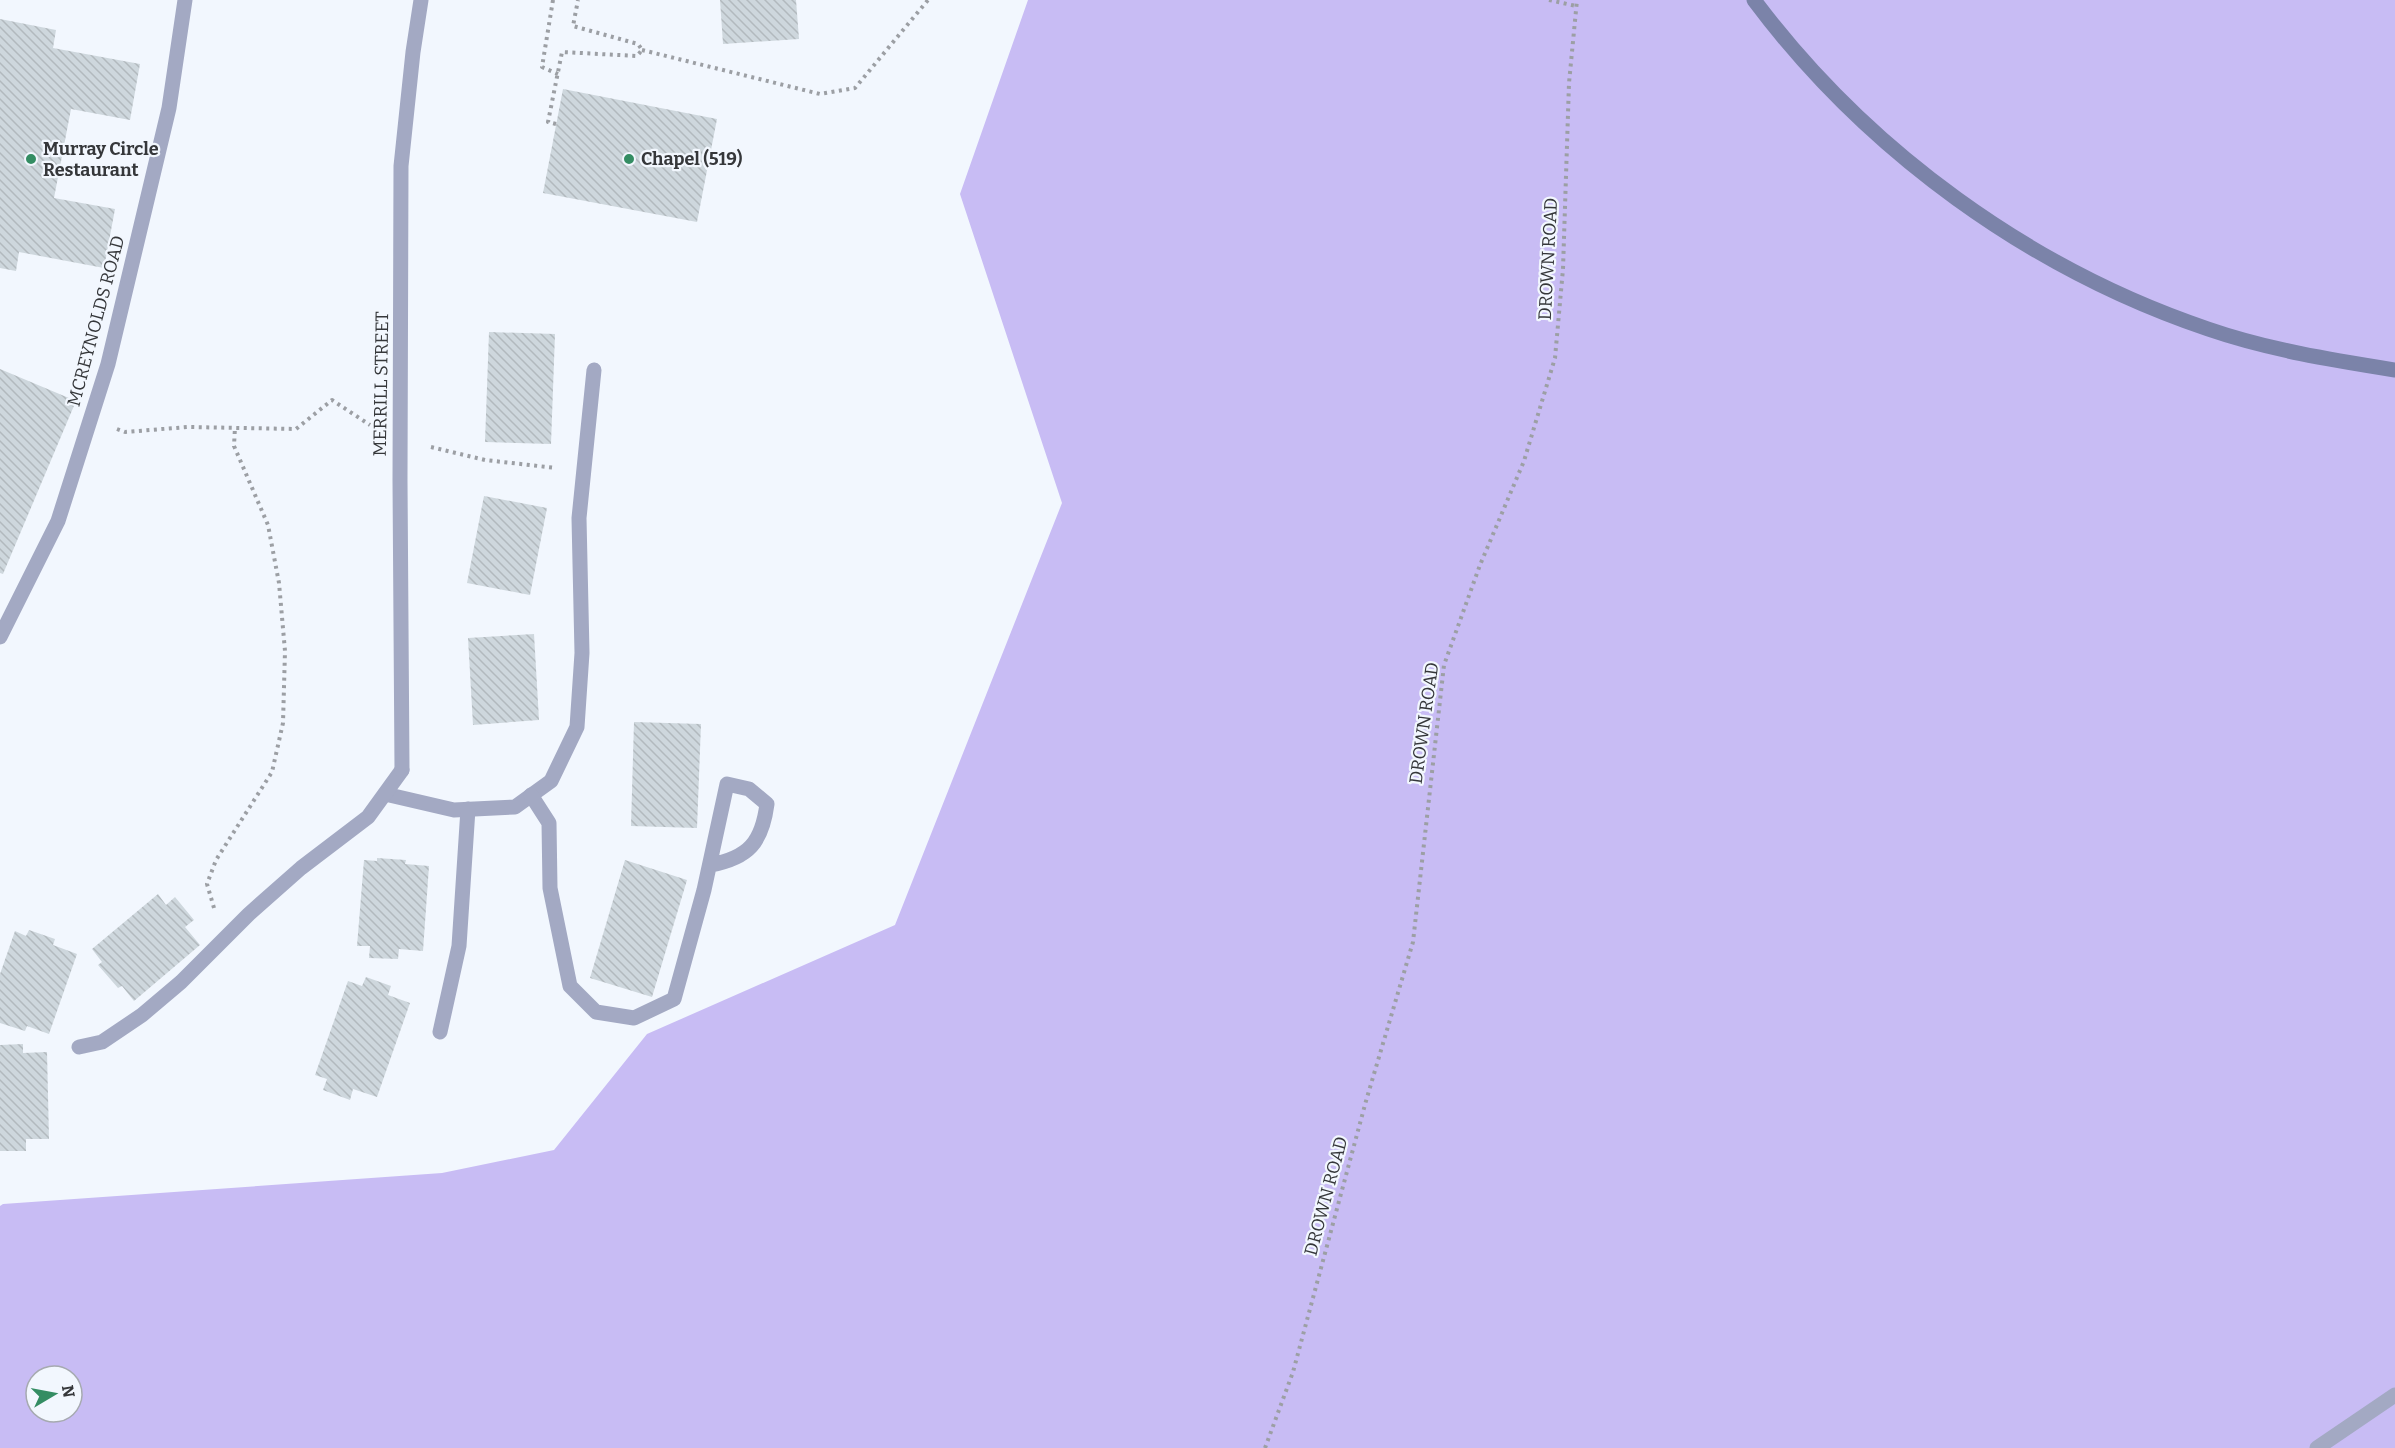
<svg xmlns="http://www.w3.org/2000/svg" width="2395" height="1448" font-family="Bitter,serif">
<defs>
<pattern id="building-back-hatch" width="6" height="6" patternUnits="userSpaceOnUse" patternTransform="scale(1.5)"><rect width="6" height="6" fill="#ced7dd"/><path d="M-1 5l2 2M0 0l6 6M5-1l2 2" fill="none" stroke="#b2b9be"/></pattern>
</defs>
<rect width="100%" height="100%" fill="#f2f7fe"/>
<!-- grass -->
<path fill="#c8bcf4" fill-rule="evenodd" d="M 1028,0 L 2395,0 L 2395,1448 L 0,1448 L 0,1206 L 3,1204 L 442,1173 L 554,1150 L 647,1034 L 895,925 L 1062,503 L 960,194 ZM 36,1376 L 72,1376 L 72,1412 L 36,1412 Z"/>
<!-- building -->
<g fill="url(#building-back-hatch)">
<polygon points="720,0 796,0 799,39 723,44"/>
<polygon points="0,19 56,30 53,48 140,64 130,120 71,109 54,198 115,209 104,268 19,252 16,271 0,268"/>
<polygon points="563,89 717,119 697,222 543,193"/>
<polygon points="489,332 555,334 551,444 485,442"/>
<polygon points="0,369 76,401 3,574 0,573"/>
<polygon points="484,496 547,508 530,595 467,583"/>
<polygon points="534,634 539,720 473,725 468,638"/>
<polygon points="634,722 701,724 697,828 631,826"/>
<polygon points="377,858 406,860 405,864 429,866 423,951 399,949 398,959 369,958 370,946 357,946 364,860 377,861"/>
<polygon points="625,860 687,880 652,997 590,978"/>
<polygon points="158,894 166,905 175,897 194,920 185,927 200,945 134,1001 122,986 118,988 98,965 102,962 92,949"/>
<polygon points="29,930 55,939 53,945 77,954 49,1034 27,1026 25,1031 0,1023 0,974 15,931 26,936"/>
<polygon points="366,977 391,986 388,995 410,1003 377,1097 353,1089 350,1100 323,1090 327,1079 315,1075 348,981 362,986"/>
<polygon points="23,1044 23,1053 47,1052 49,1139 26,1139 26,1151 0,1151 0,1045"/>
</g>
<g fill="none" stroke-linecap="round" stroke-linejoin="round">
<!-- path -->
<g stroke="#9c9fa4" stroke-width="4" stroke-dasharray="3 4.5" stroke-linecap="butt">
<polyline points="553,0 542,67 558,74"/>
<polyline points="1549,0 1576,6"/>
<polyline points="642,50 820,94 855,88 928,0"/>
<polyline points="556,124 548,122 562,52 637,56 642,50 638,44 573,26 578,0"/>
<polyline points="117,429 125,432 188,427 296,429 332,400 370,425"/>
<polyline points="431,447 485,460 556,468"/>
<polyline points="214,908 207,884 216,860 272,772 283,723 285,651 279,583 268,525 234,446 235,427"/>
<polyline points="1265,1448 1293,1372 1366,1101 1413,942 1444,665 1480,565 1524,461 1555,358 1563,269 1569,83 1577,0"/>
</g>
<!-- service -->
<g stroke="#a3a9c3" stroke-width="15">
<polyline points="385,794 454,810 515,807 551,781 577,727 582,653 579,518 594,370"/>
<path d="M 531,795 L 549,823 L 550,888 L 570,986 L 596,1012 L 634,1018 L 674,999 L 704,890 L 727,784 L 749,789 L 767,804 C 762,842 749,858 710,865"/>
<polyline points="440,1032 459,946 468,809"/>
<polyline points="79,1047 102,1042 142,1015 181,982 249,914 301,868 368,817 402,770"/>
</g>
<!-- minor -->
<g stroke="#a3a9c3" stroke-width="15">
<polyline points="0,637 58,521 108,364 169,108 185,0"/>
<polyline points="402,770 400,480 401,166 413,52 421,0"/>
<polyline points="2317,1448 2395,1395"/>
</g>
<!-- secondary -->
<path stroke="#7b83a9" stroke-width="15" d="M 1754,0 C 1867,151 2030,269 2208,329 C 2269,350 2332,360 2395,370"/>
</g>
<!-- markers -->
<g fill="#348d63" stroke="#f2f7fe" stroke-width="2">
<circle cx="31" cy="159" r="6"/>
<circle cx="629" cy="159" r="6"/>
</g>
<g text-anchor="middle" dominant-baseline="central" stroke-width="4.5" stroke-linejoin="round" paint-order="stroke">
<!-- poi labels -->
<g font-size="18" font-weight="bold" fill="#35373a" stroke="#f2f7fe" text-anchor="start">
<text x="43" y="149">Murray Circle<tspan x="43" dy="21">Restaurant</tspan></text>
<text x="641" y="159">Chapel (519)</text>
</g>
<!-- street labels -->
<g font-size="18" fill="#35373a" stroke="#f2f7fe">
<text transform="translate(1548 259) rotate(-87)">DROWN ROAD</text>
<text transform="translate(96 321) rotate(-75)">MCREYNOLDS ROAD</text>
<text transform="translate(381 384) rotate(-89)">MERRILL STREET</text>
<text transform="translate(1424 723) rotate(-82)">DROWN ROAD</text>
<text transform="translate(1326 1196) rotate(-75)">DROWN ROAD</text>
</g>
</g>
<!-- north arrow -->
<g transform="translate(54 1394) rotate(80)"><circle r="28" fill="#f2f7fe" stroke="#a6aab0" stroke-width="1.5"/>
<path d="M0-4.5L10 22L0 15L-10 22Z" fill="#348d63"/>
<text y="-9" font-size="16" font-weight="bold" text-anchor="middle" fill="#35373a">N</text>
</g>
</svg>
